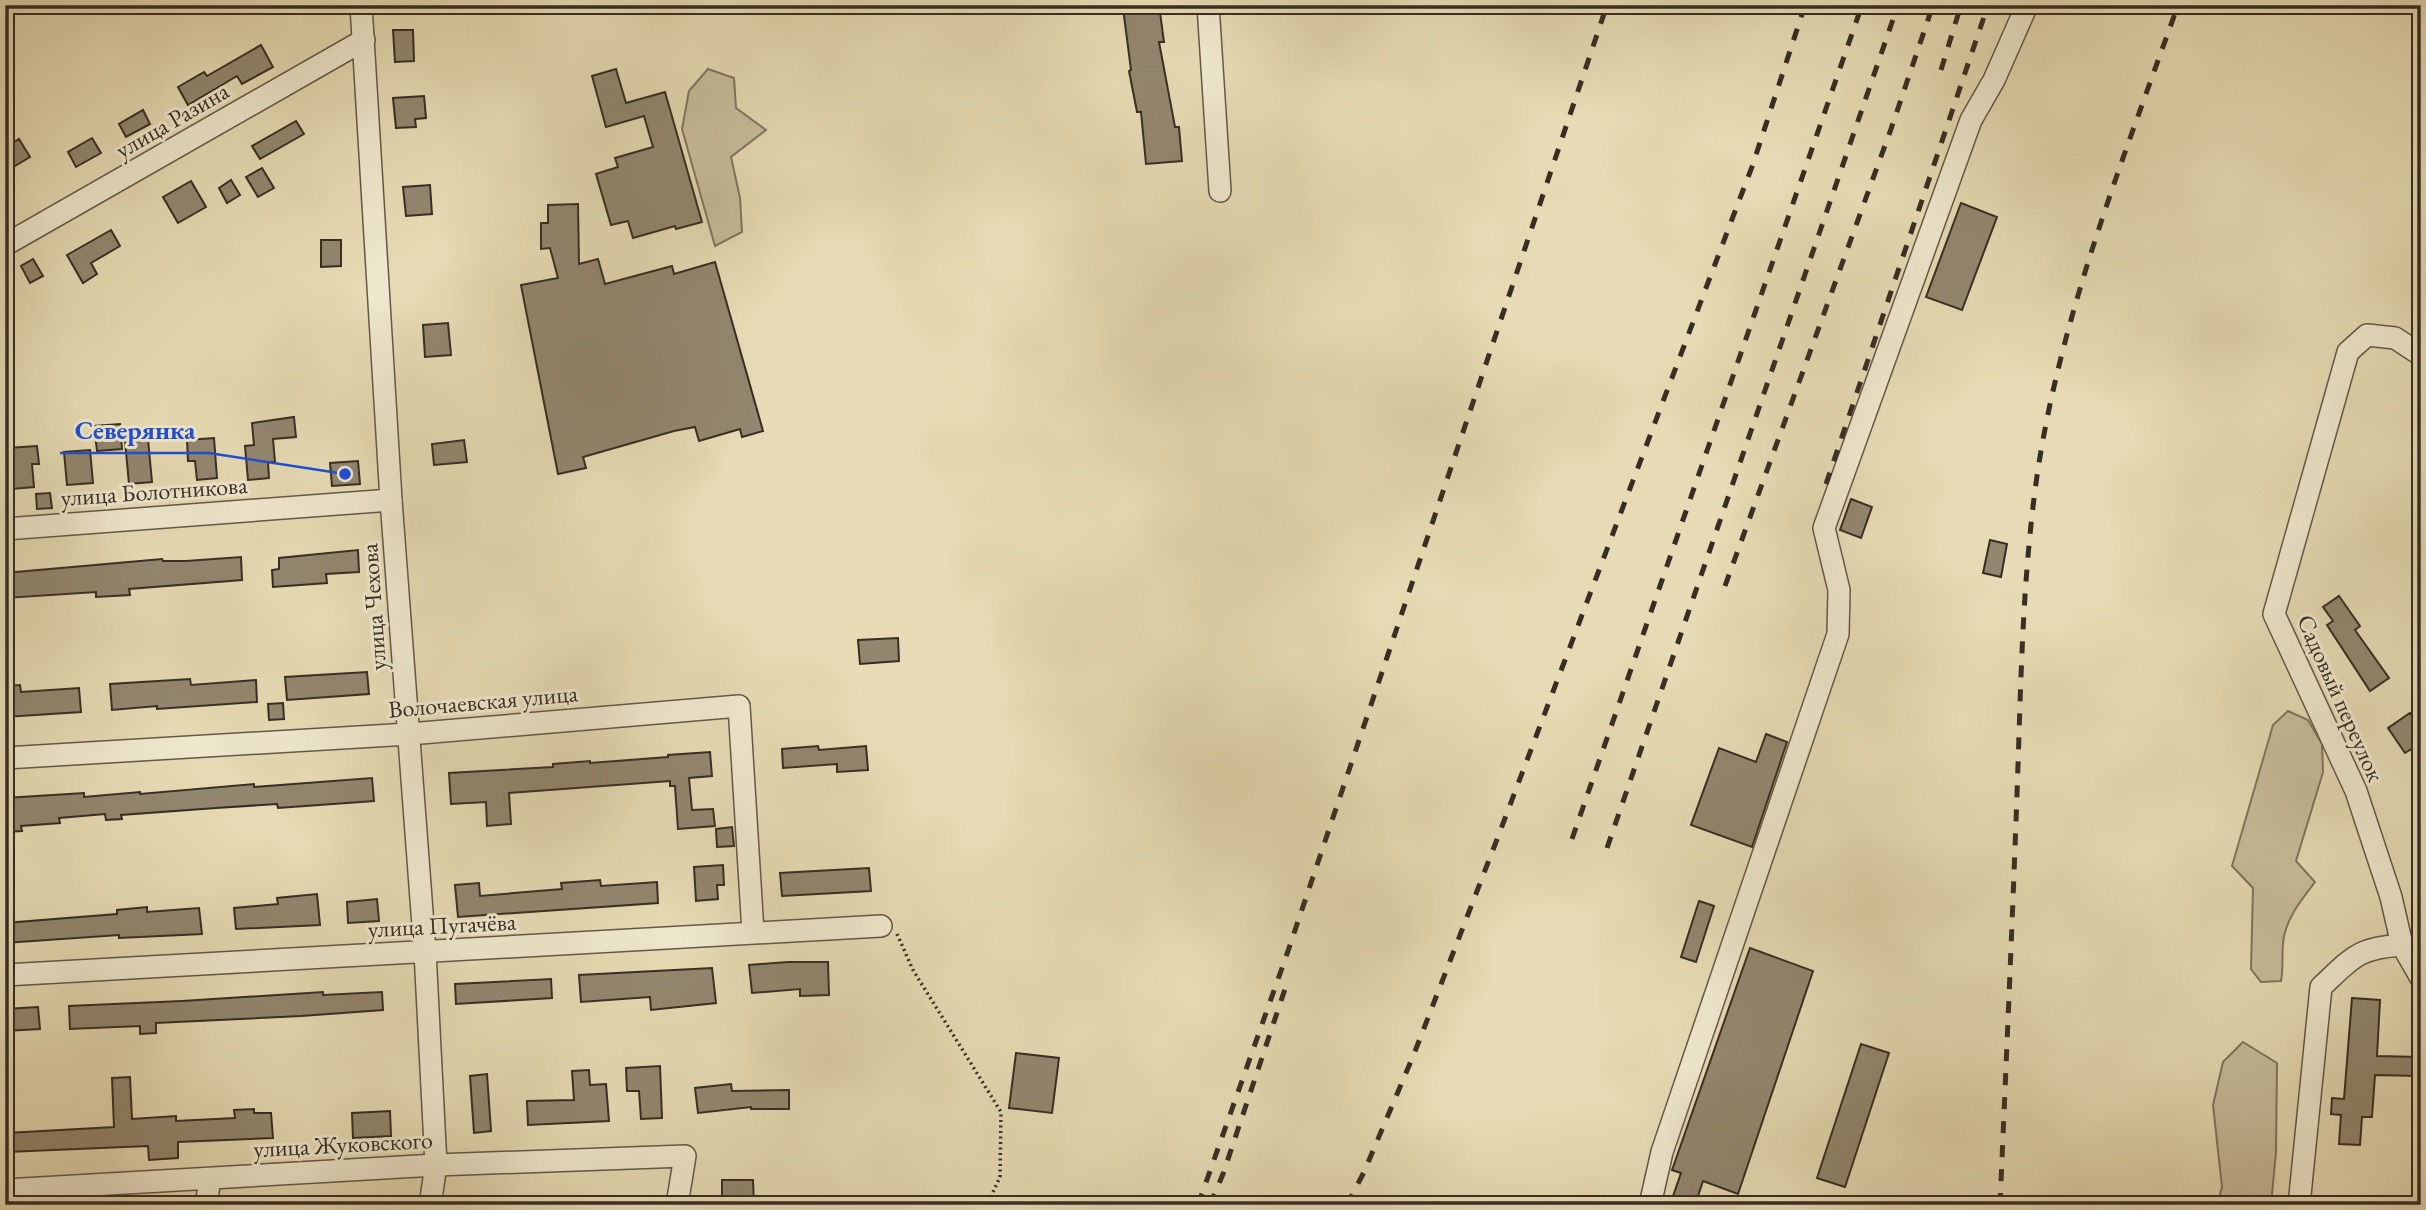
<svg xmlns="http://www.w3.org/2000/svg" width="2426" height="1210" font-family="'EB Garamond',serif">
<rect width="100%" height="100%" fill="#e6dbb4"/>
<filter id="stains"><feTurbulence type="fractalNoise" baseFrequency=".00286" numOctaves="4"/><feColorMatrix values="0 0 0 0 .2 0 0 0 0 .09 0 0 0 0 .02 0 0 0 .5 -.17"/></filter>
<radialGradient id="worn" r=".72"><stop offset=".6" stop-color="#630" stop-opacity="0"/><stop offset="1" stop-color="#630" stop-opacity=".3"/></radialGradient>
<!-- green -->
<g fill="#c8bd9c" stroke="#807560" stroke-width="2">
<polygon points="708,69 734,78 736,108 766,130 731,157 740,198 742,232 715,246 682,129 689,91"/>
<path d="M 2288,711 L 2308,720 L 2322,744 L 2323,772 L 2296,861 L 2315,882 C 2302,899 2289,915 2284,936 C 2281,950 2284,966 2281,981 L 2261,982 L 2251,969 L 2253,888 L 2232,866 L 2273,725 Z"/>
<polygon points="2243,1042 2277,1063 2276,1152 2271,1205 2217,1205 2222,1187 2213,1105 2223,1062"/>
</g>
<!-- building -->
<g fill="#92876f" stroke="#382d24" stroke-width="2">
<polygon points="1141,5 1159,5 1164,42 1159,42 1175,127 1179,127 1182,161 1146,164 1141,112 1137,112 1129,71 1131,70 1123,8"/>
<polygon points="393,30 413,30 414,61 395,62"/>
<polygon points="261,45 273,67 242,84 237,76 188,105 178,87 204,72 207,76"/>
<polygon points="616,69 626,103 665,92 702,222 676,229 675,226 633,238 628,221 611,225 596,174 618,167 615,158 653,147 644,116 606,127 592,76"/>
<polygon points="424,96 426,118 415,119 416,127 396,128 393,98"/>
<polygon points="143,110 150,124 126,137 119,124"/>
<polygon points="296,121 304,134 260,159 252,146"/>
<polygon points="92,138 101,153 76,167 68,152"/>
<polygon points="19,139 30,157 5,172 5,148"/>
<polygon points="262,168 274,188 258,197 246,177"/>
<polygon points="231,180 240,195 227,203 219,188"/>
<polygon points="191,181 206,207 178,223 163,197"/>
<polygon points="430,185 432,214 406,216 403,187"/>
<polygon points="1961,203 1997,217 1962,310 1926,297"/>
<polygon points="578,204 579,264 598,259 605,284 672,266 674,274 715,262 763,431 742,437 740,429 699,441 695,427 674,431 583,457 586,468 558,474 521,285 558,278 550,248 541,249 541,223 548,223 548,205"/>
<polygon points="111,230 120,246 91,263 97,274 83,283 67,255"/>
<polygon points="321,240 341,240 341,266 321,267"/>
<polygon points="33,259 43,276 30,283 21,266"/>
<polygon points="448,323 451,355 425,357 423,325"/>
<polygon points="294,417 296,437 273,439 275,462 268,462 269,478 248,480 245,446 254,445 252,423"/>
<polygon points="120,424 122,449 97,451 94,426"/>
<polygon points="214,438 217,478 197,480 195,461 188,461 187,440"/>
<polygon points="148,439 152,482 129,484 125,441"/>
<polygon points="464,440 467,462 434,465 432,444"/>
<polygon points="37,446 39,464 32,464 34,487 12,489 8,448"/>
<polygon points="90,450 93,483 67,485 64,452"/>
<polygon points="358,461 360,484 332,486 330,463"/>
<polygon points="50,493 52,508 37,509 36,494"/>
<polygon points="1851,499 1872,507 1861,538 1840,530"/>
<polygon points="1990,540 2007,544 2001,577 1983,573"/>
<polygon points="358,550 359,572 326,574 327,583 273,587 272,570 279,569 279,558"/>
<polygon points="241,557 242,580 129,589 130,595 96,597 96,592 5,598 5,573 162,559 163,561 186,561"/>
<polygon points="2339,596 2360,626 2355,630 2389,678 2370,691 2327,625 2333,621 2323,607"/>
<polygon points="898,638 899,661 860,664 858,640"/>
<polygon points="367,672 369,694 287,700 285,677"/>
<polygon points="190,679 191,685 256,680 257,702 157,709 157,706 112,710 110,684"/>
<polygon points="20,685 21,692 79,688 81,712 5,717 5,686"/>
<polygon points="283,703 284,719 269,720 268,704"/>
<polygon points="2410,713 2421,729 2421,743 2405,753 2388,728"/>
<polygon points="1766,734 1787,742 1752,847 1691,825 1719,748 1756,762"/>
<polygon points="818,746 819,750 866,746 868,770 837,772 837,764 783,768 782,749"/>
<polygon points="710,752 712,776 689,778 692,810 713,809 715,826 678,829 675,786 670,786 670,781 509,793 511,824 487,826 486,802 451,804 449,773 553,767 553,764 590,761 590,763 668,757 668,755"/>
<polygon points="372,778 374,801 278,808 277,804 216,808 121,815 122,819 106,820 105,814 59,818 60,823 21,826 22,831 5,832 5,798 84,793 84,797 140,792 140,794 254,784 254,787"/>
<polygon points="732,827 734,846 717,847 716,829"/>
<polygon points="723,865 724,885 717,885 718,899 696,901 694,867"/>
<polygon points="869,868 871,891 782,896 780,873"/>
<polygon points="600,880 601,886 657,882 658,903 458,917 455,885 479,883 480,896 562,889 561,883"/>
<polygon points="317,894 320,925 236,929 234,908 278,904 277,898"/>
<polygon points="377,899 379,921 348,923 347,902"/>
<polygon points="1699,901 1714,906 1696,962 1681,957"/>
<polygon points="147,907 147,912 199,908 202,934 119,938 119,935 5,943 5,923 117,914 117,910"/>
<polygon points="1750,948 1813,971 1738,1194 1703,1181 1695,1205 1670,1205 1681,1173 1672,1170"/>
<polygon points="788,962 828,962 829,995 800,996 800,989 752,993 749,965"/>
<polygon points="712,968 716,1003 651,1010 650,997 581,1002 579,975"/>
<polygon points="551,979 552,998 456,1004 455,984"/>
<polygon points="323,992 323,995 382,992 383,1010 301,1016 156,1023 156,1033 140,1034 140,1026 70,1029 69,1006 182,1001"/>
<polygon points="2352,998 2380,1000 2377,1056 2419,1057 2419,1076 2375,1075 2372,1117 2362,1117 2360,1145 2339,1144 2341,1115 2331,1114 2332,1098 2344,1099"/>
<polygon points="38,1007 40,1029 5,1031 5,1009"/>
<polygon points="1861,1044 1889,1053 1845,1187 1817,1178"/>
<polygon points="1016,1053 1059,1058 1052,1113 1009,1108"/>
<polygon points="660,1066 662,1118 641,1119 639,1091 627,1091 626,1068"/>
<polygon points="589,1070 590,1085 606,1084 609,1121 528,1125 527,1101 574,1100 572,1071"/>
<polygon points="487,1074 491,1131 474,1133 470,1076"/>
<polygon points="130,1077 132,1119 176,1116 176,1121 235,1118 234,1110 254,1109 254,1113 271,1113 273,1138 178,1142 178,1158 149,1160 148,1146 8,1152 7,1133 114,1127 112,1078"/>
<polygon points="731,1084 732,1091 789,1090 789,1109 751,1109 751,1107 698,1113 695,1088"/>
<polygon points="390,1111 391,1136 353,1138 352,1113"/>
<polygon points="722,1180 753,1180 754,1205 722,1205"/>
</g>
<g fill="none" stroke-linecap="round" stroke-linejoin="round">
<!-- minor casing -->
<g stroke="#645848" stroke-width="24">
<g id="minor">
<polyline points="361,5 391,500 425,952 436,1165 430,1205"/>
<polyline points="1208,5 1220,191"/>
<polyline points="5,245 364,40"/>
<polyline points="5,529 391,500"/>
<polyline points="5,758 409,734 739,706 753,932"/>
<polyline points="2402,945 2391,897 2356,791 2274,614 2348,352 2367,335 2395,338 2421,355"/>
<polyline points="5,975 881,926"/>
<polyline points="5,1190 436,1165 685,1156 677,1205"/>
<polyline points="206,1205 210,1179"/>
<polyline points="1650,1205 1662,1152 1838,634 1839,590 1824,528 1971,120 1994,80 2027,5"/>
<path d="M 2299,1205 L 2321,987 C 2352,958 2357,948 2402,945 L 2421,978"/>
</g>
</g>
<!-- path -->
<polyline stroke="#382d24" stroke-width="3.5" stroke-dasharray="2 3.5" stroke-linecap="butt" points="897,934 913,970 1001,1112 1000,1177 987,1205"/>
<!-- minor -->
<use href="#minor" stroke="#efe8ce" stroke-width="21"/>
<!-- rail -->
<g stroke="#382d24" stroke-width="5" stroke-dasharray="12 12" stroke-linecap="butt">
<polyline points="1941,70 1961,5"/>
<polyline points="1826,484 1988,5"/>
<polyline points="1725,586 1891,129 1933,5"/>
<polyline points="1572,839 1862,5"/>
<polyline points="1607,848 1898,5"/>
<polyline points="1198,1205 1288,951 1607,5"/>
<polyline points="1210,1205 1223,1174 1288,980"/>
<polyline points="1347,1205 1364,1172 1414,1054 1496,842 1753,164 1805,5"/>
<path d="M 2000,1205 C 2006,1068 2012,931 2017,794 C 2021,685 2022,577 2038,469 C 2063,309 2124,157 2178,5"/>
</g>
</g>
<g text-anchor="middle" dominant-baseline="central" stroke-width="6" stroke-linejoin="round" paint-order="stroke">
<!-- street labels -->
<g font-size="24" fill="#382d24" stroke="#efe8ce">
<text transform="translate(172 120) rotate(-30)">улица Разина</text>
<text transform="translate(154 491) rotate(-4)">улица Болотникова</text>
<text transform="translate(373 607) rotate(-94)">улица Чехова</text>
<text transform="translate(2341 698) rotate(66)">Садовый переулок</text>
<text transform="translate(483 701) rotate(-5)">Волочаевская улица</text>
<text transform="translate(442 925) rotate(-3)">улица Пугачёва</text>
<text transform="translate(343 1144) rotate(-3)">улица Жуковского</text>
</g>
</g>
<!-- callouts -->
<path fill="none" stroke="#1d4ed8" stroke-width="2.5" d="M345 474L209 453H60"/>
<circle fill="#1d4ed8" stroke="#efe8ce" stroke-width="2.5" cx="345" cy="474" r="7"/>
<g font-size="26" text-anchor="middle" font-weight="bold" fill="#1d4ed8" stroke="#efe8ce" stroke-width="6" stroke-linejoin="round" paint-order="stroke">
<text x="135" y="439">Северянка</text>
</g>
<!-- margin -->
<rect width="2426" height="1210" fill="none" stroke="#e6dbb4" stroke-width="28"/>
<rect x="7" y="7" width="2412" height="1196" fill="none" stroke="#382d24" stroke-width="3.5"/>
<rect x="14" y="14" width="2398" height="1182" fill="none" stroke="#382d24" stroke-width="2"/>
<rect width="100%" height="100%" filter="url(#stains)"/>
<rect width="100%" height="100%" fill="url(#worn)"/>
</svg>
